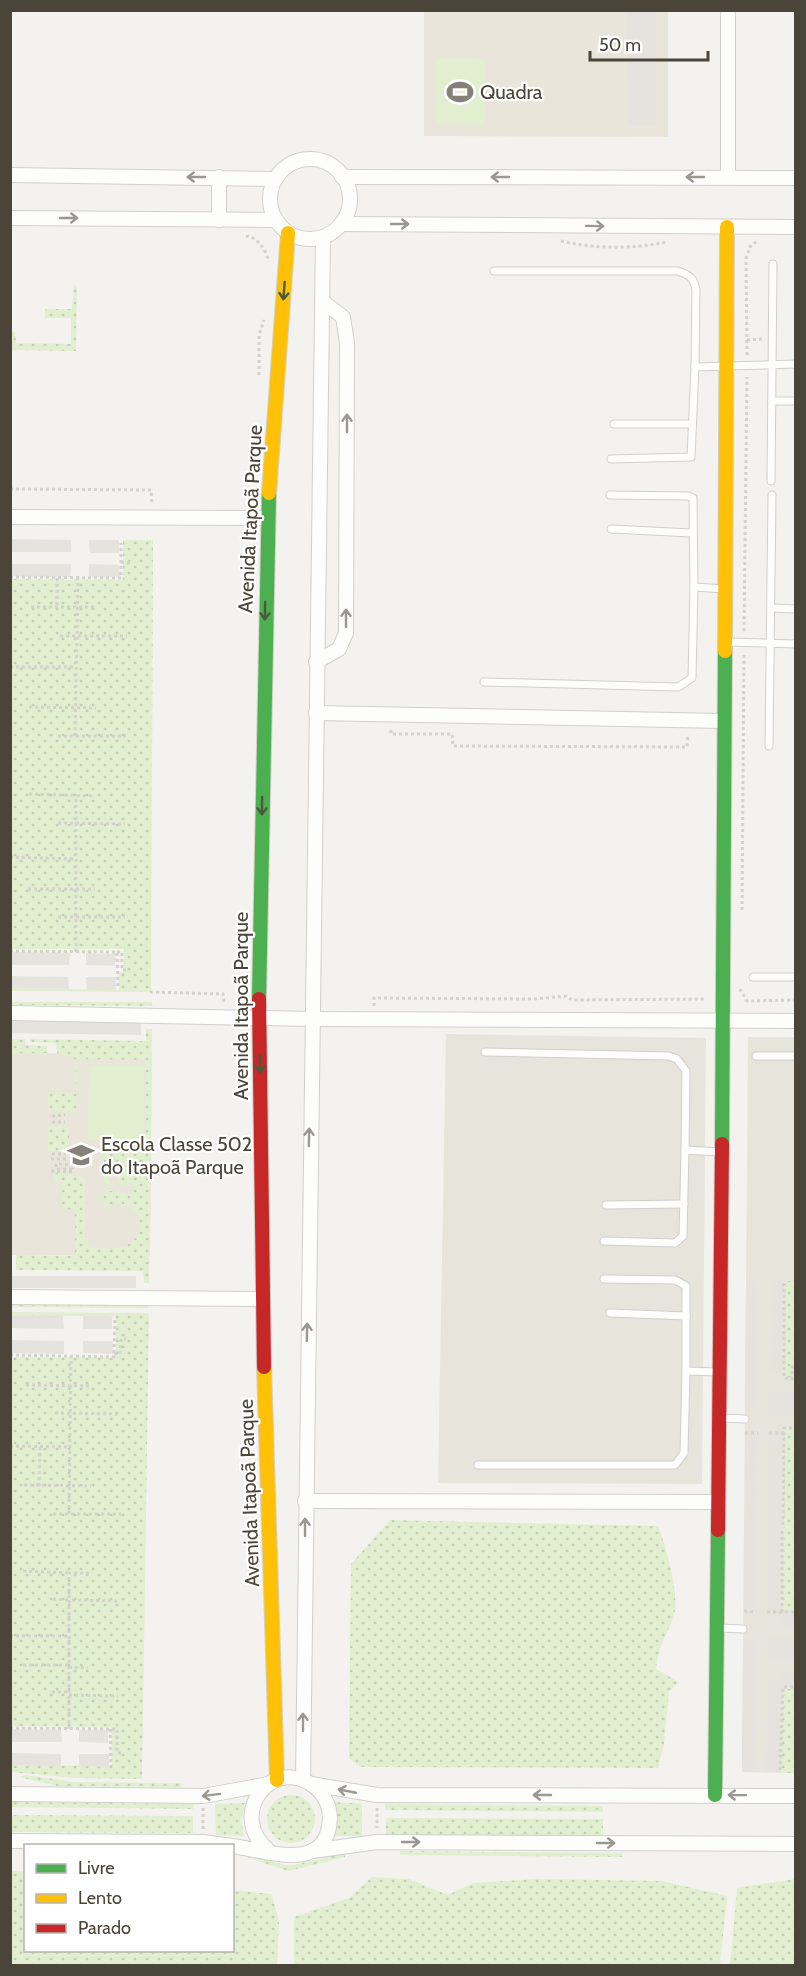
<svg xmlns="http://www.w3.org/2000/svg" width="806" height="1976" font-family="Cabin,sans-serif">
<defs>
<pattern id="grass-dots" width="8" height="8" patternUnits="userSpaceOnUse" patternTransform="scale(1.5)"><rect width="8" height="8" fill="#e1eecf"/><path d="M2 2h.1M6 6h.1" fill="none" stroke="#c3cdb2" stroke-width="1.8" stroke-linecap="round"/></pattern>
</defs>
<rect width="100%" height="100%" fill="#f4f2ee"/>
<!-- residential -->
<g fill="#e7e4dc">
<polygon points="446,1034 706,1038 702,1484 438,1483"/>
<polygon points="748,1037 795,1037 795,1773 742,1772"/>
</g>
<!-- education -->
<g fill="#eae5da">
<polygon points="424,11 668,11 668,137 424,136"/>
<polygon points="11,1053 152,1054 150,1256 11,1255"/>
</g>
<!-- grass -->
<g fill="url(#grass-dots)">
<polygon points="74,285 77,286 76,351 11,350 11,332 15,332 16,343 71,344 71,318 45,318 45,309 72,309"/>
<polygon points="123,540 153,540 151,990 150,992 11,991 11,988 119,990 119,972 124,972 124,949 11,949 11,579 123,580"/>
<polygon points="11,1002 152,1002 152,1006 11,1005"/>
<path d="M 146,1029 L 152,1029 L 149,1283 L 144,1283 L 143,1271 L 16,1270 L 16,1255 L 75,1256 L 75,1211 L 62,1208 L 62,1182 L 54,1181 L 54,1173 L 86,1178 L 85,1238 L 88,1246 C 160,1265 147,1186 104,1207 L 104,1190 L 131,1194 L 134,1187 L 132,1183 L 126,1182 L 125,1186 L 118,1185 L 117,1177 L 114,1175 L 110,1176 L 109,1184 L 104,1184 L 104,1144 L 146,1144 L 146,1060 L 78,1059 L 76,1112 L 52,1112 L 51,1108 L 47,1106 L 48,1092 L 76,1093 L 76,1059 L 57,1053 L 56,1043 L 30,1042 L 30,1039 L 146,1041 Z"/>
<polygon points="11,1039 25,1039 26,1045 47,1046 47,1053 11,1053"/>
<rect x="48" y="1126" width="21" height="25"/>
<polygon points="786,1281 796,1281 795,1366 791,1366 791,1377 785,1377"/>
<polygon points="11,1305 148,1306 148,1308 11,1307"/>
<polygon points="11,1312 148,1313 149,1316 142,1779 75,1778 11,1772 11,1765 112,1766 111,1727 11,1726 10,1357 116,1358 116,1316 11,1316"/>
<polygon points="785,1430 795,1430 795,1610 783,1610"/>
<path d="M 390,1520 L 658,1526 C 666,1546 680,1595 674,1615 C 668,1633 657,1649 656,1669 L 678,1682 L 669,1692 L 664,1743 L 658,1768 L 360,1767 L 349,1758 L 351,1564 Z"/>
<polygon points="784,1689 795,1689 795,1773 781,1773"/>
<polygon points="26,1775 74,1782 181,1783 181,1787 57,1786 19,1777"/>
<circle cx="291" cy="1819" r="24"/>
<polygon points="11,1802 194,1804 193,1809 11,1807"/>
<polygon points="334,1802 362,1804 362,1836 333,1836 337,1817"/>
<polygon points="245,1803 241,1820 244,1836 216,1835 215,1804"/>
<polygon points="385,1804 603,1806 603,1812 385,1810"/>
<polygon points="11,1815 193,1816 193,1833 11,1832"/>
<polygon points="386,1818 603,1819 603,1838 386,1836"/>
<polygon points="400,1851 622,1853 622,1857 400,1855"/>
<polygon points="232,1852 289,1866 345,1853 345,1857 288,1871"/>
<polygon points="11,1871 25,1871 26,1950 232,1950 233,1890 272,1894 279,1923 277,1965 11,1965"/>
<polygon points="372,1877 409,1879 448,1895 473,1883 537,1879 662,1881 727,1896 720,1965 294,1965 294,1917 349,1898"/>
<polygon points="795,1879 795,1965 730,1965 737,1888"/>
</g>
<!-- garden -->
<g fill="#e1eecf">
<polygon points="436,58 485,59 485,125 436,124"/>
<polygon points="89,1066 144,1066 144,1141 88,1140"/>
</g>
<!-- parking -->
<g fill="#e6e3df">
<polygon points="626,11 656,11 656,125 628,125"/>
<polygon points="11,539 71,540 71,552 11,552"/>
<polygon points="89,540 119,540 119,553 90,553"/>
<polygon points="11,564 71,564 70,577 11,576"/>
<polygon points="89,564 119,565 120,577 89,577"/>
<polygon points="11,952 70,953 69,965 11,965"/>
<polygon points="86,953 116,954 115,966 86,965"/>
<polygon points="11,976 68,977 69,989 11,988"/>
<polygon points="86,977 116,977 116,990 87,990"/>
<polygon points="11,1021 141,1022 141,1035 11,1033"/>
<rect x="11" y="1276" width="125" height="12"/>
<polygon points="746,1281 758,1281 758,1407 745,1407"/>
<polygon points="771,1281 783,1281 783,1373 770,1373"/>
<polygon points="11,1316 63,1316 64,1329 11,1328"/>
<rect x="83" y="1316" width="29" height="13"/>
<polygon points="11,1340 64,1341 64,1354 11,1353"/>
<polygon points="83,1341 113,1341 113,1354 83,1353"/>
<polygon points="769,1391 795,1391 795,1416 769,1415"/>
<polygon points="769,1434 782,1434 780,1610 767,1610"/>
<polygon points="745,1437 758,1437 756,1608 744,1608"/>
<circle cx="788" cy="1620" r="7"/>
<polygon points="768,1637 795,1638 795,1661 768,1661"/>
<polygon points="743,1640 756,1640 754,1772 742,1772"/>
<polygon points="781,1673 795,1673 795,1685 781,1686 779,1772 766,1772 768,1680 781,1680"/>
<polygon points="11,1729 61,1730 62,1742 11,1742"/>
<polygon points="79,1730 108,1730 108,1743 79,1742"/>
<polygon points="11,1753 61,1754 61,1766 11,1765"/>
<polygon points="79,1754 109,1754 109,1767 79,1766"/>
</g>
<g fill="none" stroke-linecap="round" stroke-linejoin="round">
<!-- lane casing -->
<g stroke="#d2d0cb" stroke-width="9">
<g id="lane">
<path d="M 494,271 L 678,271 C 690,275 694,278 696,290 L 695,367 L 796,364"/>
<polyline points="772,401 796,401"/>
<polyline points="614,424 692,424"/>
<polyline points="611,459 691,457 695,367"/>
<polyline points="771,481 773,264"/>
<polyline points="610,495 688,496 693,498 694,587"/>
<polyline points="611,529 691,533"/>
<polyline points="771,608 796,609"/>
<polyline points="726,642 796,644"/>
<polyline points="484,682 678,687 692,678 694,587 724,589"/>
<polyline points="769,746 772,495"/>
<polyline points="753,977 796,977"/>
<polyline points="485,1052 669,1056 677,1059 686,1071 685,1150"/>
<polyline points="756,1056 796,1056"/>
<polyline points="606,1205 684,1204"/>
<polyline points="604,1241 675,1243 683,1236 685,1150 720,1152"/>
<polyline points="604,1279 675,1280 686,1286 686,1371"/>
<polyline points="610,1313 686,1316"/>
<polyline points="721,1418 745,1419"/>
<polyline points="478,1465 675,1465 684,1453 686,1371 718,1372"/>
<polyline points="719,1628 743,1629"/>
</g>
</g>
<!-- street casing -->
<g stroke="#d2d0cb" stroke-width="16">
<g id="street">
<polyline points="728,10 728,177"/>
<circle cx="310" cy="199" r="40"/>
<polyline points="10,175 276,179"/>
<polyline points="342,177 796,178"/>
<polyline points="10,218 276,220"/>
<polyline points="219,220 219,177"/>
<polyline points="341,224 796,227"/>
<polyline points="10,517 267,518"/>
<polyline points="316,662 339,649 346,633 347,343 343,317 322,301"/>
<polyline points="316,713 723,721"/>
<polyline points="10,1013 311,1019 796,1021"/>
<polyline points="10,1297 262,1299"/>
<polyline points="305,1501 717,1502"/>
<polyline points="303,1780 323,237"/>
<polyline points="311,1784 377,1795 796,1796"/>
<polyline points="10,1794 203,1796 269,1784"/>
<polyline points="10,1841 203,1842 232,1846"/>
<path d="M 232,1846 C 265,1850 327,1875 330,1819 C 330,1805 323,1792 311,1784 C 269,1757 227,1817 269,1851"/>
<polyline points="312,1851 377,1842 796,1844"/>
</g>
</g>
<!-- fast casing -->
<g stroke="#d3cfc5" stroke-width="16">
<g id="fast">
<polyline points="259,999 269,493"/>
<polyline points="722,1144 725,651"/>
<polyline points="715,1795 718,1530"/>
</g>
</g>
<!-- slow casing -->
<g stroke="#d3cfc5" stroke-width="16">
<g id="slow">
<polyline points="269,493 288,233"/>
<polyline points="725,651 727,227"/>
<polyline points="264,1367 277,1780"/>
</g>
</g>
<!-- jam casing -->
<g stroke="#d3cfc5" stroke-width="16">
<g id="jam">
<polyline points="259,999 264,1367"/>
<polyline points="718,1530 722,1144"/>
</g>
</g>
<!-- path -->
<g stroke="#d3d2cc" stroke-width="3" stroke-dasharray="3 3" stroke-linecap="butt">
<path d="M 246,236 C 257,237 266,249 268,260"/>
<path d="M 561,241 C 593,249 635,249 667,242"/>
<polyline points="747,340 762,339"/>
<polyline points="747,355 746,258 750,247 756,242"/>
<polyline points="259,375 259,335 264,320"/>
<polyline points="10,489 151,490 152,503"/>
<polyline points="121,562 130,563"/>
<polyline points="10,577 121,578 121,543"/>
<polyline points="57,578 57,607"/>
<polyline points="31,607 97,607"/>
<polyline points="744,631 747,377"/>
<polyline points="60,636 127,636"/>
<polyline points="10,667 76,667"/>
<polyline points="29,707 96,708"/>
<polyline points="391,730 391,734 452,734 453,746 687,747 688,735"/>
<polyline points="58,736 126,736"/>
<polyline points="75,736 78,578"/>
<polyline points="29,794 95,796"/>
<polyline points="58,823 125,824"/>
<polyline points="10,857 76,859"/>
<polyline points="28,889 95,889"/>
<polyline points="742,910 744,653"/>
<polyline points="58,917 125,917"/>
<polyline points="10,951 117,952 118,988"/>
<polyline points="76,952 76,795"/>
<polyline points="117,952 122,952 122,970 127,970"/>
<polyline points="740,989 747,1001 796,1000"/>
<polyline points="150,992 223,994 224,1003"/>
<polyline points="374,1006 374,998 535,999 566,996 572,1000 706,999"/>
<polyline points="52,1116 65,1115"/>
<polyline points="52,1122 65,1122"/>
<polyline points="52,1154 66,1154"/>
<polyline points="51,1159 66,1159"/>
<polyline points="51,1171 72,1172 72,1169 56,1169 56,1164 76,1165"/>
<polyline points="784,1283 784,1378 792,1379 792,1367 796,1367"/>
<polyline points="114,1354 120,1354 121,1339 126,1339"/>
<polyline points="10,1355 114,1357 115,1318"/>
<polyline points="26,1385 91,1386"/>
<polyline points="55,1413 121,1414"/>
<polyline points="745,1433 758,1433"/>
<polyline points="769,1433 784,1433"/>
<polyline points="10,1446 70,1447"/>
<polyline points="24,1485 91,1486"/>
<polyline points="39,1486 40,1446"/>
<polyline points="53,1514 121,1514"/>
<polyline points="69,1514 71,1356"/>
<polyline points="783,1525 784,1428 796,1428"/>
<polyline points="23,1571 69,1573"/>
<polyline points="53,1599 69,1600 69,1573 90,1573"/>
<polyline points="744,1611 756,1612"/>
<polyline points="767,1612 796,1612"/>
<polyline points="782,1612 782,1529"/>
<polyline points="10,1636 69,1636"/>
<polyline points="23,1665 69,1665"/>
<polyline points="69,1667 88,1668"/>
<polyline points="52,1692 68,1692"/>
<polyline points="69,1695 118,1696"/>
<polyline points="10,1728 117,1729 117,1753 121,1753"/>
<polyline points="69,1729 69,1600 119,1601"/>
<polyline points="110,1729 111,1766"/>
<polyline points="780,1770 783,1687 796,1687"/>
<polyline points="377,1808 377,1828"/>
<polyline points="203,1829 203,1808"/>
</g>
<!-- lane -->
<use href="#lane" stroke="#fdfdfc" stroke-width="7"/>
<!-- street -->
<use href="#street" stroke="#fdfdfc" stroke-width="14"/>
<!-- fast -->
<use href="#fast" stroke="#4caf50" stroke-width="14"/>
<!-- slow -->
<use href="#slow" stroke="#ffc107" stroke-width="14"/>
<!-- jam -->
<use href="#jam" stroke="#c62828" stroke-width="14"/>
</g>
<!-- one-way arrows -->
<defs><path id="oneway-shaft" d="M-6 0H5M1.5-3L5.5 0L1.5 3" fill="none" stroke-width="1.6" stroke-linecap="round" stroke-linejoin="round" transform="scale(1.5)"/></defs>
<g stroke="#9b9791">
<use href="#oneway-shaft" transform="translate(196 177) rotate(-180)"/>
<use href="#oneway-shaft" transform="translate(500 177) rotate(180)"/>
<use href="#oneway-shaft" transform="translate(695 177) rotate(180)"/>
<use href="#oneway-shaft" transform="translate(69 218)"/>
<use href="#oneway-shaft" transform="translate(400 224)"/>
<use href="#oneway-shaft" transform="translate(595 226) rotate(1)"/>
<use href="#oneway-shaft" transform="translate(347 423) rotate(-90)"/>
<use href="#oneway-shaft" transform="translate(346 618) rotate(-90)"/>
<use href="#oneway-shaft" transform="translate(309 1137) rotate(-89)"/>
<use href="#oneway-shaft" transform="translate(307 1332) rotate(-89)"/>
<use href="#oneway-shaft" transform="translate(305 1527) rotate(-90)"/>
<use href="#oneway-shaft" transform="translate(303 1722) rotate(-90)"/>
<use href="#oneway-shaft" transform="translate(347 1791) rotate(-169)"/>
<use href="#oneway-shaft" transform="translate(211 1795) rotate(173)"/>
<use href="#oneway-shaft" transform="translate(542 1795) rotate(180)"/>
<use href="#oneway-shaft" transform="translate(737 1795) rotate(-179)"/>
<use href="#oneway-shaft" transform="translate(411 1842)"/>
<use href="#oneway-shaft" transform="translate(606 1843)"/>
</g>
<g stroke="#4b593e">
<use href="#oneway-shaft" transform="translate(284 291) rotate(94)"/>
<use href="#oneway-shaft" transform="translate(265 611) rotate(91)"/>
<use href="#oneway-shaft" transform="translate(262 806) rotate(91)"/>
<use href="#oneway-shaft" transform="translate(260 1064) rotate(89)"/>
</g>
<!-- icons -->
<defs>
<g id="stadium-bare" transform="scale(2.07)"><path d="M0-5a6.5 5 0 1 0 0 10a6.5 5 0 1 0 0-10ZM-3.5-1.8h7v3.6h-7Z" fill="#868178" stroke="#fff" stroke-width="2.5" paint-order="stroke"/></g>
<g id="school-bare" transform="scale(2.07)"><path d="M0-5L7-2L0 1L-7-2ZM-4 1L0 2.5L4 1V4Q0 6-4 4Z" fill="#868178" stroke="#fff" stroke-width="2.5" paint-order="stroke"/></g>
</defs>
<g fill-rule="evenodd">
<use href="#stadium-bare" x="460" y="92"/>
<use href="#school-bare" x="81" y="1155"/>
</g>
<g text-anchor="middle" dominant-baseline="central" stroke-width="4.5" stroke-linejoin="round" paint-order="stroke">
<!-- poi labels -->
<g font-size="20" fill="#4b4439" stroke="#fff" text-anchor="start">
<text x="480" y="92">Quadra</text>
<text x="101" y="1144">Escola Classe 502<tspan x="101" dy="23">do Itapoã Parque</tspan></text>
</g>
<!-- street labels -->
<g font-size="20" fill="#4b4439" stroke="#fff">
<text transform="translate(250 519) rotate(-87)">Avenida Itapoã Parque</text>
<text transform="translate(241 1006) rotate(-90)">Avenida Itapoã Parque</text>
<text transform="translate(249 1493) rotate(-92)">Avenida Itapoã Parque</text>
</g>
</g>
<!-- border -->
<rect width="806" height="1976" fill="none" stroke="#4b4439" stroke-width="24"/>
<!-- legend -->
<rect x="24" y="1844" width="210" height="108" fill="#ffffff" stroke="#b7b4b0" stroke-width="1.5"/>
<rect x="36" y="1864" width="30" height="9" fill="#4caf50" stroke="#b7b4b0" stroke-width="1.5"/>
<text x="78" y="1874" font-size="18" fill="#4b4439">Livre</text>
<rect x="36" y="1894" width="30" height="9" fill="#ffc107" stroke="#b7b4b0" stroke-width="1.5"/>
<text x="78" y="1904" font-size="18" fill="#4b4439">Lento</text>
<rect x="36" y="1924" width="30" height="9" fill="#c62828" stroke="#b7b4b0" stroke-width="1.5"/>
<text x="78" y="1934" font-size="18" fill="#4b4439">Parado</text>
<!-- scale -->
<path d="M590 51v9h118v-9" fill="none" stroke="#4b4439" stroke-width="3"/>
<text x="599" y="51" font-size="18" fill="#4b4439" stroke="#ffffff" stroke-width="4.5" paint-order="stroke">50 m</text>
</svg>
